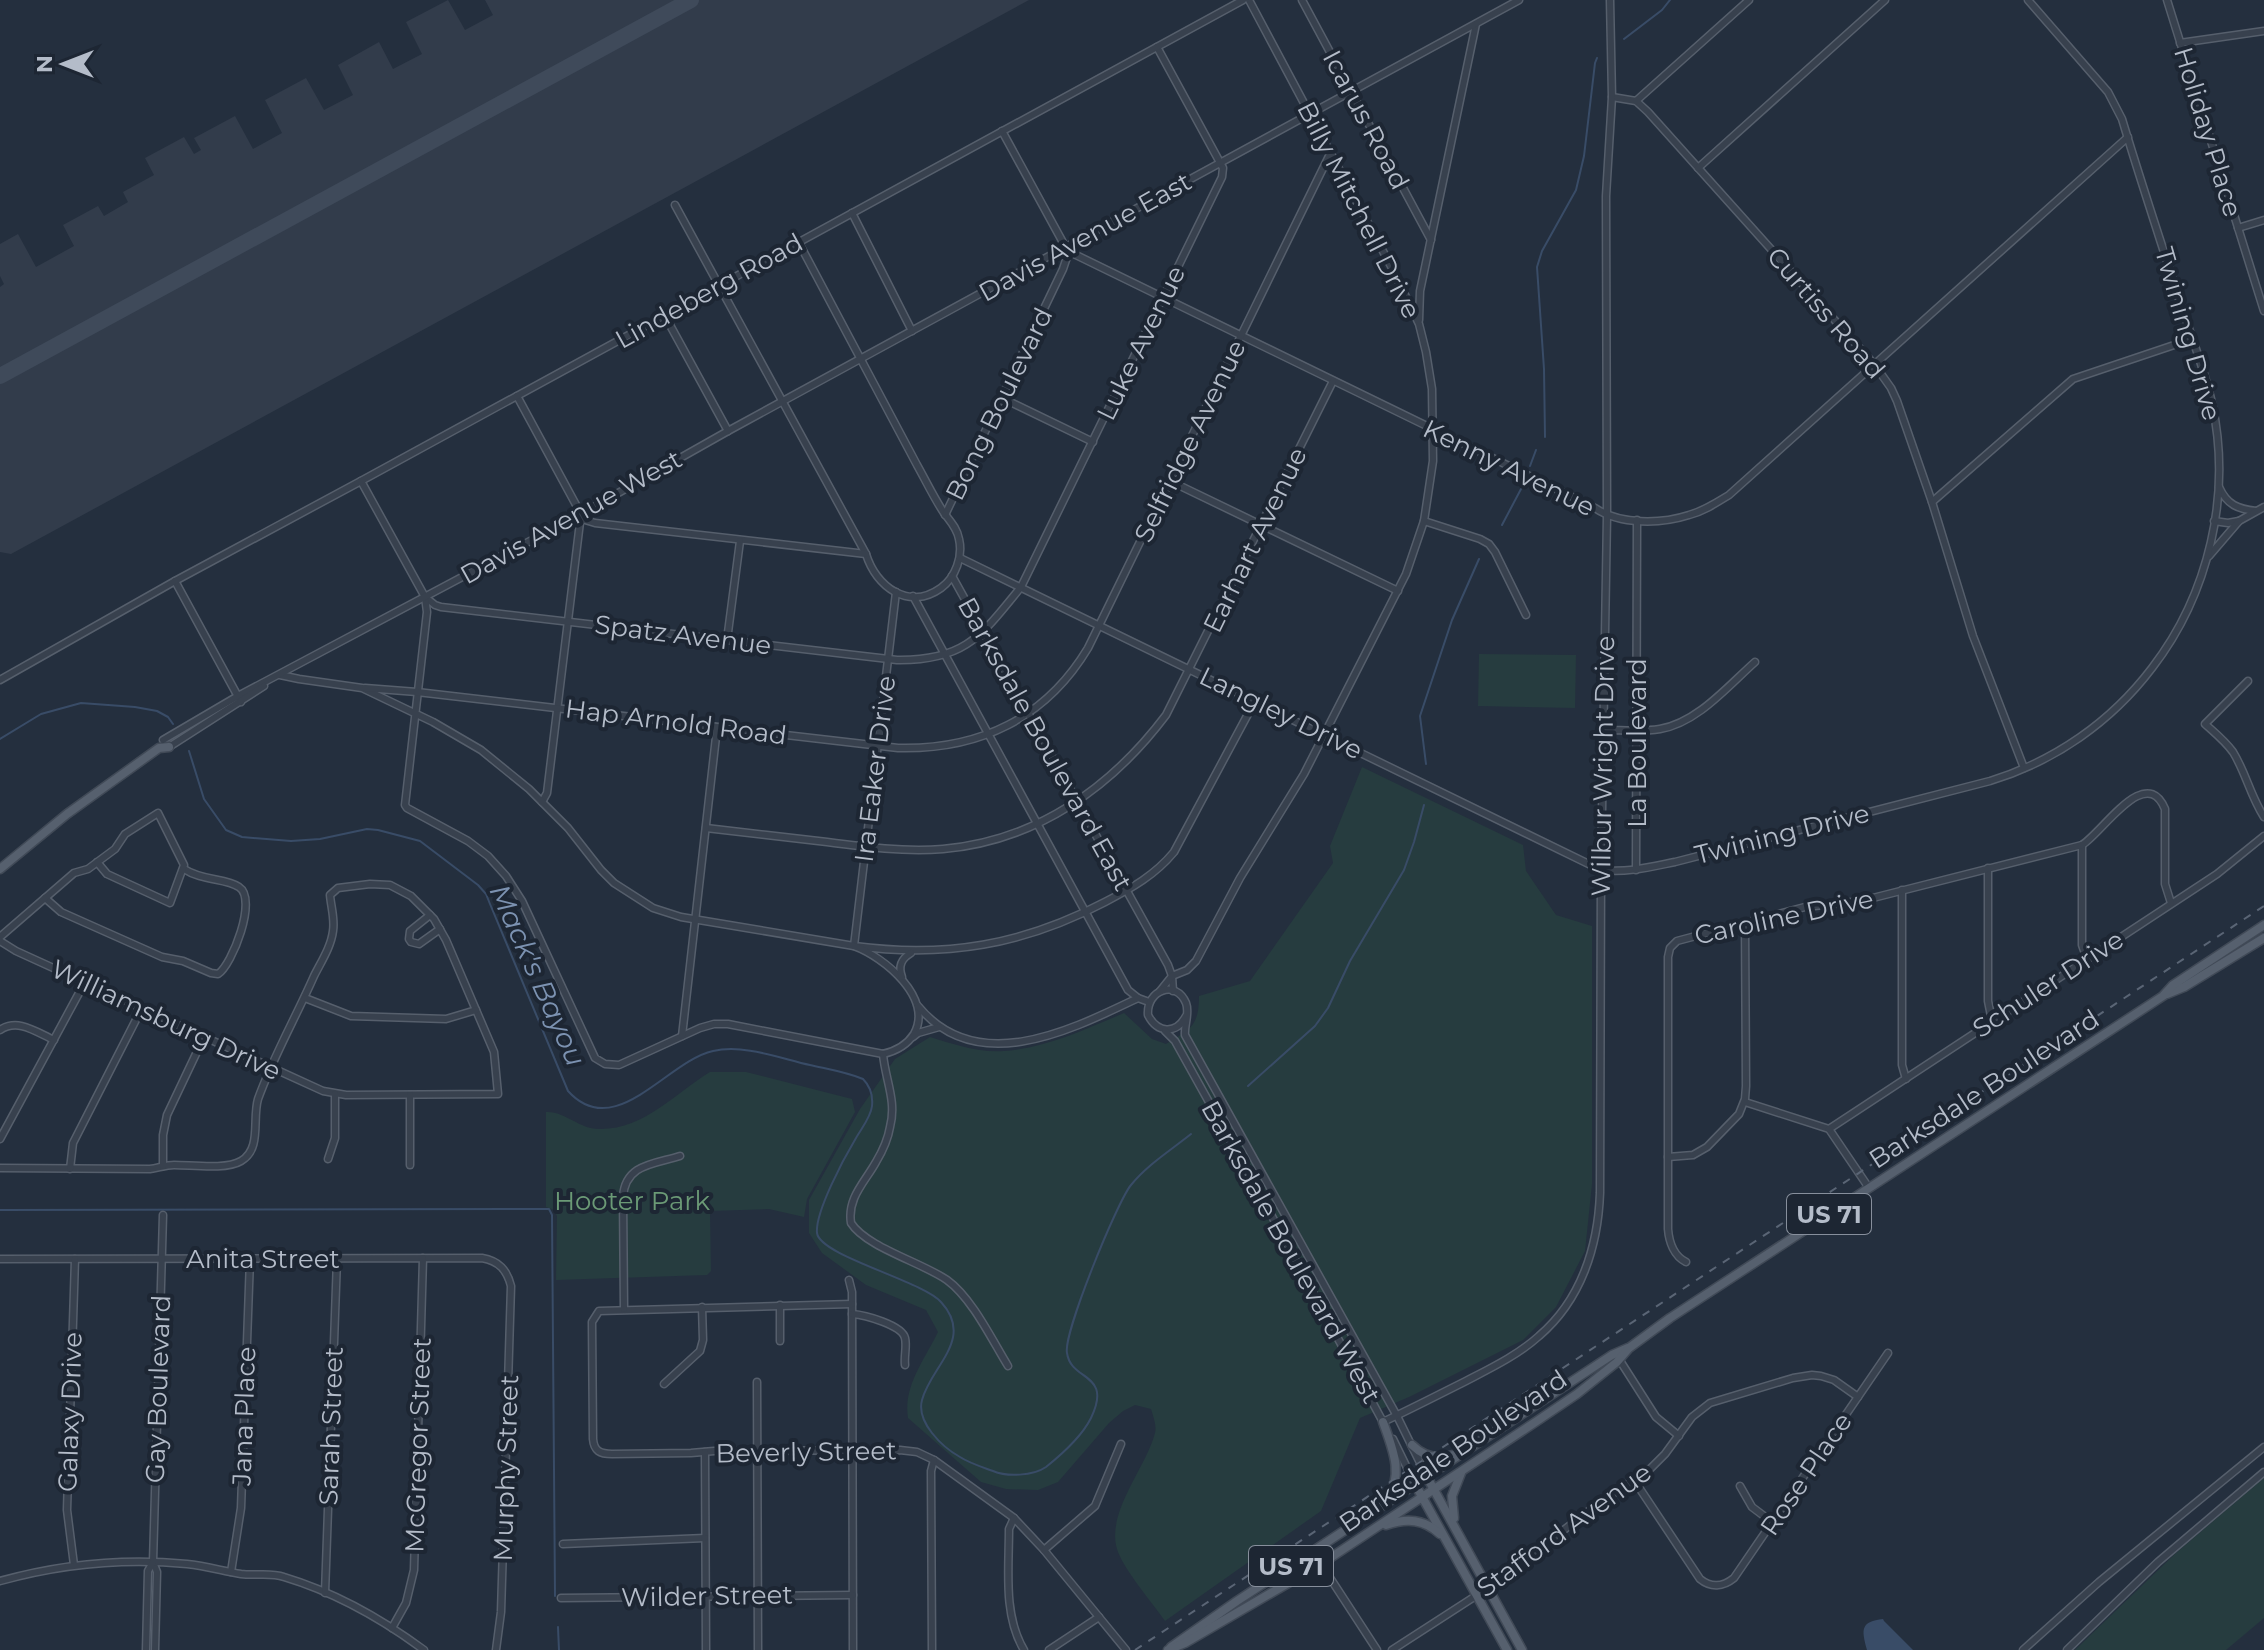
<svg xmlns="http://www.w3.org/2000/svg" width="2264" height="1650" font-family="Montserrat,sans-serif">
<rect width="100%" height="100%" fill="#242f3e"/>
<!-- airport -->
<polygon fill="#323c4b" points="448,0 465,30 493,15 485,0 1029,0 11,554 0,552 0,287 4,284 0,276 0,244 18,234 36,267 74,246 63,225 98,206 104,216 128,202 123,192 154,175 145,158 184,137 194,154 201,150 194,138 235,116 253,149 282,133 265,100 306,78 324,110 353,95 338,65 379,42 393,69 422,54 406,22"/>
<!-- green -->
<g fill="#263c3f">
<polygon points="1479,654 1576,655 1575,708 1478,706"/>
<path d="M 1362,767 L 1523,845 L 1526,871 L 1556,915 L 1592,926 L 1592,1184 L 1585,1251 L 1556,1307 L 1523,1340 L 1409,1397 L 1360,1418 L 1321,1511 L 1165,1621 C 1152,1602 1123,1569 1117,1549 C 1106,1512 1146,1468 1155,1433 C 1157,1426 1153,1416 1151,1409 L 1135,1405 L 1123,1411 L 1109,1423 L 1058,1482 L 1038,1490 L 1006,1489 L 981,1482 L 908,1418 C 903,1386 925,1359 938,1332 L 926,1310 L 866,1285 L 822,1253 L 809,1233 L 809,1200 L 860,1109 L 895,1059 L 930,1037 C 953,1044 979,1053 1004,1051 C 1046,1048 1086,1029 1124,1013 L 1152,1039 L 1166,1044 C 1190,1029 1199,1027 1199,996 L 1250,981 L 1333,863 L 1330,846 Z"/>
<path d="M 710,1072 L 746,1072 L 852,1099 L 855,1112 L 807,1199 L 804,1217 L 769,1209 L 710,1211 L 711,1271 L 707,1275 L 556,1280 L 557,1216 L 554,1210 L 546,1207 L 546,1112 C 565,1111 579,1129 599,1129 C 644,1130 675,1093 710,1072 Z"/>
<polygon points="2264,1478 2264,1618 2226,1650 2075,1650 2176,1553"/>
</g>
<!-- water -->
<path fill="#394c67" d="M 1883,1619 L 1884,1621 L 1913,1650 L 1867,1650 C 1861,1628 1861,1622 1883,1619 Z"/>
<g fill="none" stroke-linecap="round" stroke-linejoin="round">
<!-- stream -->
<g stroke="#394c67" stroke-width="2">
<polyline points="1624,39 1662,10 1670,0"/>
<polyline points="1545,437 1544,369 1537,267 1542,251 1576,190 1584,156 1595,63 1597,58"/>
<polyline points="1530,466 1536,450"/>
<polyline points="1502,525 1521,489"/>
<polyline points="0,739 41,714 81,703 135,707 157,711 168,717 173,724"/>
<path d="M 189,751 L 204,799 L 226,830 L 242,837 L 291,841 L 320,839 L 367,829 L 378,830 L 420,841 L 478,885 L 486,894 L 490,904 L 568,1091 C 615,1143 667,1061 713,1051 C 744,1044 779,1058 810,1065 C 827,1069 846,1072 863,1079 C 870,1086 873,1096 872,1106 C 871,1117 861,1129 856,1138 C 844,1158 815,1212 817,1233 C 820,1256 923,1281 941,1302 C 975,1339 931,1366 922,1400 C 916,1422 942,1447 960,1457 C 969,1463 982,1467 993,1471 C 1007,1477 1033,1476 1046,1467 C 1061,1455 1082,1436 1091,1418 C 1113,1372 1071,1382 1067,1353 C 1063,1334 1117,1202 1131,1185 C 1147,1165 1171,1150 1191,1134"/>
<polyline points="1426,764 1420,716 1452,620 1479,559"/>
<polyline points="1248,1086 1315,1026 1328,1008 1350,961 1404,870 1414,842 1424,805"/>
<polyline points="0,1210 549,1209 552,1215 555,1596"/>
<polyline points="558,1627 559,1650"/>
</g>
<!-- taxiway -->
<polyline stroke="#3f4a5a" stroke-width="16" points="0,376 691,0"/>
<!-- minor casing -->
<g stroke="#565f6c" stroke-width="9">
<g id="minor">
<polyline points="1302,0 1431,240"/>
<polyline points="2167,0 2264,311"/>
<polyline points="2180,43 2264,31"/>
<polyline points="1612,97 1636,101 1648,112 1874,364 1891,388 1897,401 1932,502 1973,636 2024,768"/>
<polyline points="1636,101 1749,0"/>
<path d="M 1002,131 L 1066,248 L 1076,255 L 1595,508 C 1620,525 1661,524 1689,515 C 1704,511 1716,503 1729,495 L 2128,137"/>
<polyline points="1698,168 1885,0"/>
<path d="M 675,205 L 866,554 C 876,587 909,611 941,588 C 956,577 963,556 959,539 C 957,528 950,521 944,513 C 934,498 926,481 917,465 C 877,391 838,317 799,243"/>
<polyline points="852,213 912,331"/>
<polyline points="2238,228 2264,220"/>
<polyline points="665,316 728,431"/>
<polyline points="1419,320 1420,291 1476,24"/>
<polyline points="517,396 581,514 547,793 542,802"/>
<polyline points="1002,398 1093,442"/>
<polyline points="1170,481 1398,591"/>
<path d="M 2219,487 C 2227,505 2238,509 2256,511"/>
<polyline points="1932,502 2073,379 2192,339"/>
<polyline points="581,514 585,520 595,523 866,554"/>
<polyline points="945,515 1063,269 1067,257 1066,248"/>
<polyline points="1424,521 1480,539 1489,544 1495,552 1526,615"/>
<polyline points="2214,521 2228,523 2239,521"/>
<polyline points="2209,556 2239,521 2264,507"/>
<path d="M 960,558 L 1601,870 C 1627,873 1650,867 1675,862 L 1990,781 C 2055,761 2111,722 2152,668 C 2209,594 2232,495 2212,403 C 2204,368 2190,333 2179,299 C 2160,239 2140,179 2122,119 L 2108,92 L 2028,0"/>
<polyline points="952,576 1168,965 1172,976 1173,991"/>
<polyline points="175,581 241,702"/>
<path d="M 896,592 L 854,946 C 946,958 1023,945 1105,902 C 1132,888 1155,875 1174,852 L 1255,701"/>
<polyline points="913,596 1128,990 1138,998 1149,1002"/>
<path d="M 425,597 L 435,605 L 441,607 L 897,660 C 965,661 981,636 1021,587 L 1222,177 L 1223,168 L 1157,47"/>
<polyline points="727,640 740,541"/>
<path d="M 280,675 L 299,679 L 362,688 L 433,722 L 481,750 L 529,789 L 568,828 L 601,870 L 614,883 L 653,908 L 681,917 L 854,946 C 884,957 934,998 914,1034 C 907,1045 896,1051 883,1054 L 728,1024 L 714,1024 L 700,1028 L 619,1065 L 605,1064 L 595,1058 L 522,901 L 506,876 L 488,856 L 468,841 L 407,808 L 405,805 L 427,612 L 425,597 L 361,481"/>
<polyline points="0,680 175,581 361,481 1243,0"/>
<path d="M 2248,681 L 2205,724 C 2215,733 2225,741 2233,752 C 2246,773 2250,795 2264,817"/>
<path d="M 365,688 L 417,692 L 898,748 C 980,750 1046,718 1088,648 L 1330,154"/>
<path d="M 1604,730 C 1622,730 1642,732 1660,729 C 1697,723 1728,686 1755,662"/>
<polyline points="163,740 238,696 581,514 728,431 1519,0"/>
<polyline points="169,747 264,686"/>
<path d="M 706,828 C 746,833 787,837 827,842 C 865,847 904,852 943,849 C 1036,841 1111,788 1166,715 L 1333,381"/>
<polyline points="2082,845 2082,945 2087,959"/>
<polyline points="1988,868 1988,1001 1992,1021"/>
<polyline points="1636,870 1637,520"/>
<polyline points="1902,890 1902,1065 1906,1079"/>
<path d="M 45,898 L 61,912 L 162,957 L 183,961 L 211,973 L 218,974 C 232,965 258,899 239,887 C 226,878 202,881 184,869"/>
<polyline points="430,915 410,931 409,939 411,942 419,944 440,929"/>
<polyline points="0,937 74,873 88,869 115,849 125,834 158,813 184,865 170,903 107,874 97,862"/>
<path d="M 0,941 L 16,951 L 323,1091 L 346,1095 L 498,1094 L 494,1052 L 446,940 L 434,919 L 411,896 L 390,885 L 370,884 L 338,888 L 330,895 C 331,907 335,919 333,931 C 331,947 321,962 314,976 C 296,1017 273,1057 258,1099 C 252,1119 262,1149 241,1161 C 226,1170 192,1165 174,1165 C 166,1165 158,1168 150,1169 L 0,1168"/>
<path d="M 902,977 C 898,966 901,959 911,953"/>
<polyline points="1160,991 1172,976 1187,970 1196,961 1240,878 1304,774 1406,574 1424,521 1433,461 1432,389 1426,352 1419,324 1393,270 1249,0"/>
<polyline points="305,998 351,1016 446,1019 476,1010"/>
<path d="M 918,1006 C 977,1078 1071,1030 1138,998"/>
<path d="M 1186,1016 C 1176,1035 1157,1033 1148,1015 C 1146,990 1176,979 1186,1003 C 1190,1013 1184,1025 1185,1035 L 1397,1416 L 1427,1477"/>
<path d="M 0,1030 C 18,1018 36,1032 54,1040"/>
<polyline points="1165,1031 1175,1041 1254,1183 1383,1422"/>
<polyline points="682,1036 717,728"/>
<polyline points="913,1037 918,1033 939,1027"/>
<path d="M 883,1054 C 885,1079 897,1101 890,1127 C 888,1139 882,1152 876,1162 C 865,1182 847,1198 851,1223 C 866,1247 923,1263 947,1280 C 972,1298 992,1340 1008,1366"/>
<polyline points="410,1095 410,1165"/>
<polyline points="1745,1102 1829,1129 1869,1188"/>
<polyline points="1829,1129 2217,874 2264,836"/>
<polyline points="0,1139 85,982"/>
<polyline points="1668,1157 1693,1155 1707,1147 1739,1114 1745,1099 1746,1086 1745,922"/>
<polyline points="328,1159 335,1138 335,1094"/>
<polyline points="163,1166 163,1135 167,1115 204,1037"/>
<polyline points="70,1169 73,1143 142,1008"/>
<path d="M 0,1259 L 482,1258 C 499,1261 507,1270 511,1286 L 501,1612 L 496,1650"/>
<path d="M 1686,1262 C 1674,1256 1669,1242 1668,1229 L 1668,957 L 1670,948 L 1677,941 L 1805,907 L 1861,901 L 2082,845 C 2103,832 2146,763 2165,809 L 2165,884 L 2171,903"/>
<polyline points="849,1280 852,1292 853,1650"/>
<path d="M 852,1304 L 599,1311 L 592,1322 L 593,1439 C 594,1451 600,1454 612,1454 L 691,1453 L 714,1451 L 900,1450 L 917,1452 L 934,1460 L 1014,1518 L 1044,1550 L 1126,1650"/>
<polyline points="780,1305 780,1341"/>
<path d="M 624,1309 L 623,1197 C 625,1164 654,1164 680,1156"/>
<path d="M 852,1314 C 865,1315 902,1325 905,1338 C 907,1346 904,1356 905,1365"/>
<polyline points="1617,1356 1656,1417 1679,1436"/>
<polyline points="757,1382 758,1650"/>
<polyline points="664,1384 700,1351 703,1340 702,1307"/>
<path d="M 1383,1422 C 1411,1409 1438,1395 1466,1381 C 1491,1368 1518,1355 1539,1336 C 1581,1300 1598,1247 1600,1193 L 1601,870 L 1607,516 L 1606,196 L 1612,97 L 1610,0"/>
<polyline points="1393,1439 1415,1484"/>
<polyline points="705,1452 706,1650"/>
<path d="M 1634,1480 L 1700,1579 C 1711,1588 1723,1587 1734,1578 L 1888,1353"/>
<polyline points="1740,1486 1752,1507 1772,1522"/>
<path d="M 1014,1518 L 1009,1529 C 1009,1569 1003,1615 1024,1650"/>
<polyline points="563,1544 705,1538"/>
<polyline points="1044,1550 1095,1506 1121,1444"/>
<polyline points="153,1562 157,1572 155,1650"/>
<polyline points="1321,1564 1377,1650"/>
<polyline points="74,1565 67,1510 75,1259"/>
<polyline points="231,1572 241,1508 250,1259"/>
<path d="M 0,1581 C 61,1564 124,1558 187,1564 C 206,1566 223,1571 241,1574 C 256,1576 270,1572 284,1577 C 334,1592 382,1619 424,1650"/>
<polyline points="325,1593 337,1259"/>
<polyline points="561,1598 853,1595"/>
<polyline points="392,1628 406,1603 414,1570 423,1258"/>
<polyline points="146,1650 148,1571 153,1562 163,1215"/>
<polyline points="932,1650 931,1471 934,1460"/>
<polyline points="1049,1650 1099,1617"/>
<polyline points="1392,1650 1488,1588 1599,1503 1651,1468 1665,1454 1692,1417 1710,1403 1793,1378 1812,1375 1821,1376 1834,1380 1858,1397"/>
<polyline points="2023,1650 2099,1582 2264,1447"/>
<polyline points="2067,1650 2158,1562 2264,1472"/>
</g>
</g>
<!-- major casing -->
<g stroke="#414a57" stroke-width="11">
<g id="major">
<polyline points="0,869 67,814 159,748 169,747"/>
<polyline points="2167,994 2184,987 2264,938"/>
<path d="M 1383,1422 C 1393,1450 1404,1474 1387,1501"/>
<path d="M 1412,1445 C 1424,1457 1437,1460 1453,1455"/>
<polyline points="1427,1477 1522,1650"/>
<polyline points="1415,1484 1507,1650"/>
<polyline points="1454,1518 1452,1496 1461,1473"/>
<path d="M 1386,1525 C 1407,1518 1424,1519 1440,1534"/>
<polyline points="1171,1647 1237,1601 1612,1355 1628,1348"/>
<polyline points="1168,1650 1185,1643 1321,1564 1537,1421 1577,1394 1617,1362 1629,1348 1670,1318 2163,996 2173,985 2264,925"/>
</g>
</g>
<!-- minor -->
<use href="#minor" stroke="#38414e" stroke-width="6"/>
<!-- major -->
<use href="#major" stroke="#56606e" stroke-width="8"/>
<!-- rail -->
<polyline stroke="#5a6575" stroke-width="2" stroke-dasharray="8 8" stroke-linecap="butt" points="1135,1650 2264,906"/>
</g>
<g text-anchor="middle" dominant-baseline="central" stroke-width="8" stroke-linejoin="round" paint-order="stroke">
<!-- shield labels -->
<g fill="#1d2633" stroke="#878f9c" stroke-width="2">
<rect x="1787" y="1194" width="84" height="40" rx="6"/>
<rect x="1249" y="1546" width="84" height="40" rx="6"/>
</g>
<g font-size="24" font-weight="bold" fill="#b4bcc9">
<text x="1829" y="1214">US 71</text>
<text x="1291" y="1566">US 71</text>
</g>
<!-- street labels -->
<g font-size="26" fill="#b4bcc9" stroke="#1d2633">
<text transform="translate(1366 120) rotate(62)">Icarus Road</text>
<text transform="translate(2208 132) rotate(73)">Holiday Place</text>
<text transform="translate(1359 210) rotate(63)">Billy Mitchell Drive</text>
<text transform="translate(1085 237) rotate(-29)">Davis Avenue East</text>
<text transform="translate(709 291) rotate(-29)">Lindeberg Road</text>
<text transform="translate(1826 313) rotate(49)">Curtiss Road</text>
<text transform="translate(2188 334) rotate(74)">Twining Drive</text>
<text transform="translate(1141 343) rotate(-64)">Luke Avenue</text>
<text transform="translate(999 404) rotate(-64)">Bong Boulevard</text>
<text transform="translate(1190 441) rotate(-64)">Selfridge Avenue</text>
<text transform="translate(1509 468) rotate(26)">Kenny Avenue</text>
<text transform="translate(571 517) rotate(-29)">Davis Avenue West</text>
<text transform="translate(1255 540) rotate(-64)">Earhart Avenue</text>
<text transform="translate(683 635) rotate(7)">Spatz Avenue</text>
<text transform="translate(1281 713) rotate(26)">Langley Drive</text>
<text transform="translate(676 722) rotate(7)">Hap Arnold Road</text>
<text transform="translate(1637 743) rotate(-90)">La Boulevard</text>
<text transform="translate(1045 744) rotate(61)">Barksdale Boulevard East</text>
<text transform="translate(1603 766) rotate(-89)">Wilbur Wright Drive</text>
<text transform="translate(875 769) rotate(-83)">Ira Eaker Drive</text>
<text transform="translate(1782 834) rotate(-14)">Twining Drive</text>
<text transform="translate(1784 917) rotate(-12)">Caroline Drive</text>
<text transform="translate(2048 984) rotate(-33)">Schuler Drive</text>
<text transform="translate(166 1020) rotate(25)">Williamsburg Drive</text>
<text transform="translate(1984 1089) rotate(-33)">Barksdale Boulevard</text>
<text transform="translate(1291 1252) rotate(61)">Barksdale Boulevard West</text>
<text x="263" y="1259">Anita Street</text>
<text transform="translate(158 1389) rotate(-88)">Gay Boulevard</text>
<text transform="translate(70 1412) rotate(-88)">Galaxy Drive</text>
<text transform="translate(244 1416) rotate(-88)">Jana Place</text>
<text transform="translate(331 1426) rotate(-88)">Sarah Street</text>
<text transform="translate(418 1445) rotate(-88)">McGregor Street</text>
<text transform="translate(1453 1451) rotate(-34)">Barksdale Boulevard</text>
<text transform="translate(806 1452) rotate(-1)">Beverly Street</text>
<text transform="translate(506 1468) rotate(-88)">Murphy Street</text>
<text transform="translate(1806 1474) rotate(-56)">Rose Place</text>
<text transform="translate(1564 1530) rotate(-36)">Stafford Avenue</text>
<text transform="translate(707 1596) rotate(-1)">Wilder Street</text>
</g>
<!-- park labels -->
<g font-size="26" fill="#6b9a76" stroke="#1d2633">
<text x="632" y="1201">Hooter Park</text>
</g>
<!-- water labels -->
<g font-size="28" font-style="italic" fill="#7c92b1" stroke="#1d2633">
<text transform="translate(538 975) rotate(66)">Mack's Bayou</text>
</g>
</g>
<!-- north arrow -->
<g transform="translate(64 64) rotate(270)" stroke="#1d2633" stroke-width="6" paint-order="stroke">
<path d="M0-6L14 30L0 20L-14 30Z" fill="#b4bcc9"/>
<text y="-12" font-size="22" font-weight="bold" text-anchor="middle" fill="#b4bcc9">N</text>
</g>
</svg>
